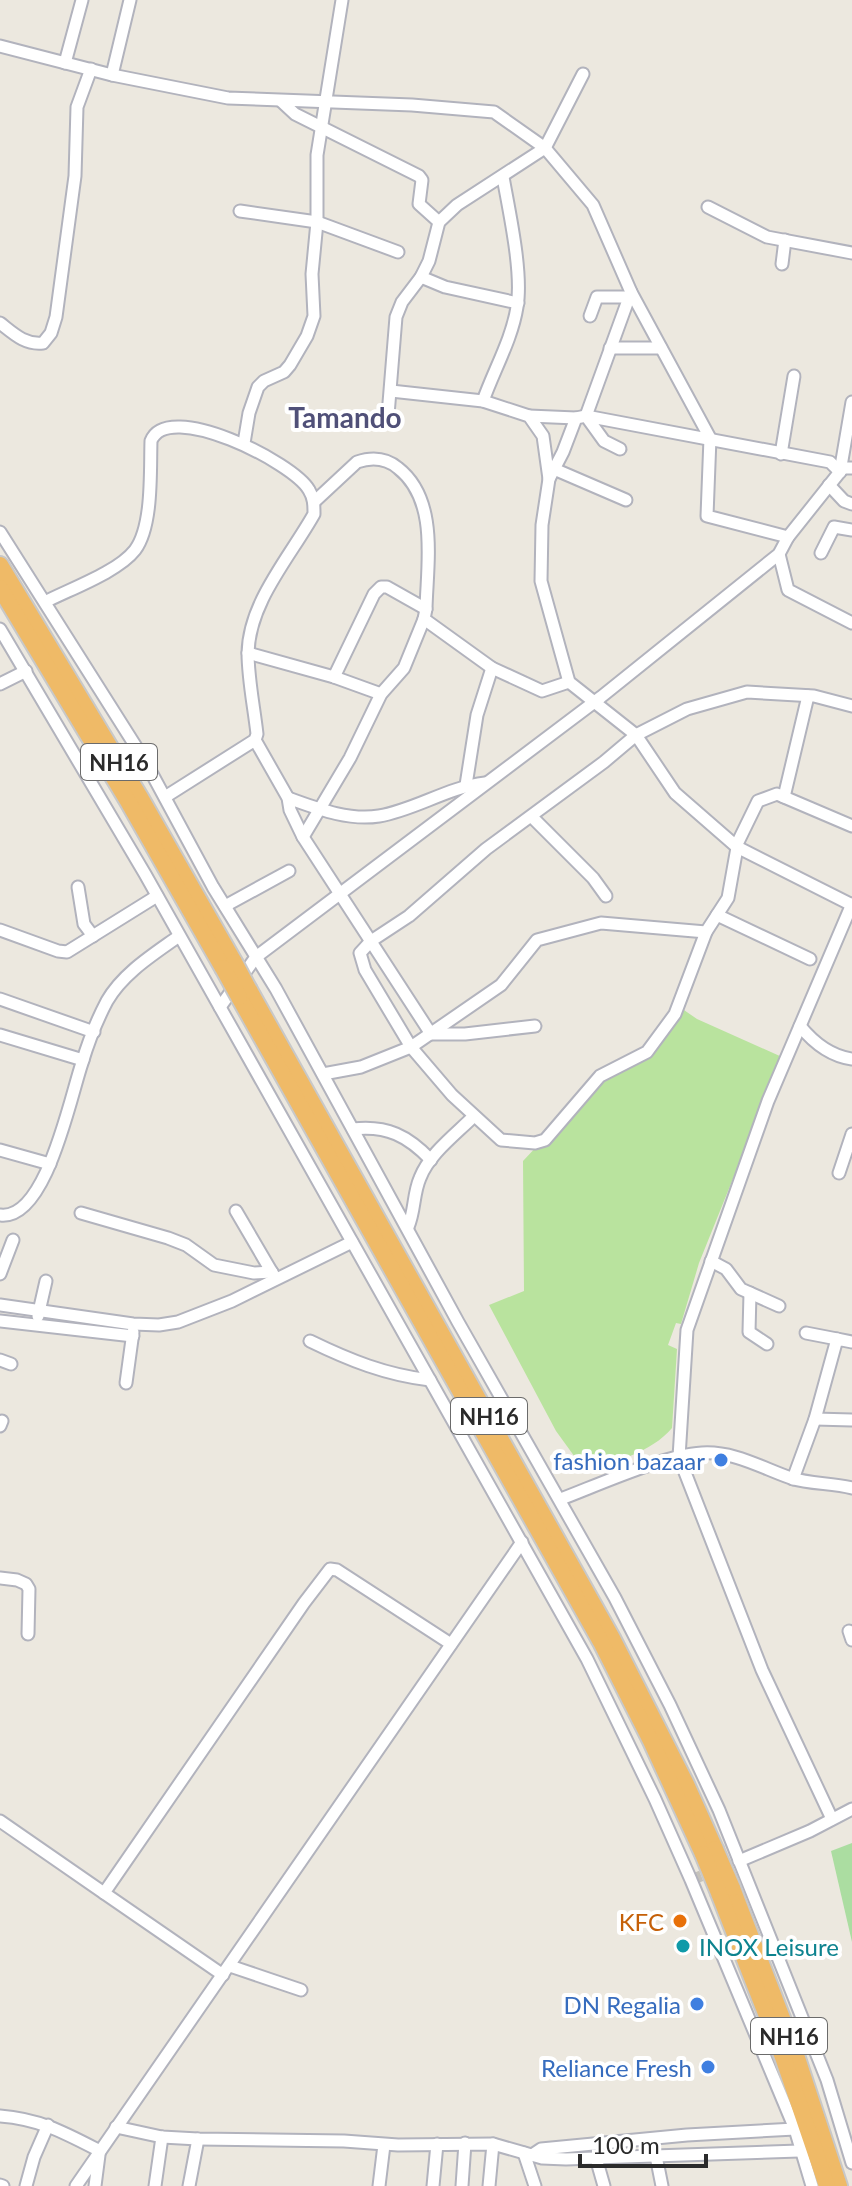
<svg xmlns="http://www.w3.org/2000/svg" width="852" height="2186" font-family="Lato,sans-serif">
<rect width="100%" height="100%" fill="#ece8df"/>
<!-- green -->
<polygon fill="#abdda1" points="852,1843 852,1942 831,1851"/>
<!-- pitch -->
<path fill="#b9e39e" d="M 681,1008 L 697,1019 L 782,1057 L 699,1263 L 681,1324 L 676,1323 L 668,1345 L 677,1349 L 672,1428 C 651,1453 615,1461 585,1471 L 556,1431 L 489,1305 L 524,1291 L 523,1161 L 602,1077 L 650,1052 Z"/>
<g fill="none" stroke-linecap="round" stroke-linejoin="round">
<!-- minor-tunnel -->
<polyline stroke="#c5c2bb" stroke-width="11" stroke-dasharray="11 5.5" stroke-linecap="butt" points="691,1880 739,1861"/>
<!-- minor casing -->
<g stroke="#b2b3bd" stroke-width="15">
<g id="minor">
<polyline points="0,46 112,75 228,98 412,105 494,112 545,148 593,205 631,292 710,438 707,516 788,537"/>
<polyline points="65,63 82,0"/>
<polyline points="112,75 130,0"/>
<polyline points="281,101 295,114 419,176 422,180 419,204 439,222"/>
<polyline points="708,207 767,237 852,253"/>
<polyline points="240,211 317,222 398,252"/>
<polyline points="782,264 785,240"/>
<polyline points="421,277 445,287 518,303"/>
<polyline points="590,316 597,297 630,297"/>
<path d="M 0,323 C 14,334 25,345 43,343 L 51,333 L 56,317 L 75,176 L 77,107 L 91,69"/>
<polyline points="610,348 661,348"/>
<polyline points="391,391 483,401 529,416 543,436 549,479 542,525 541,581 569,682 636,735 675,793 737,847 852,905"/>
<path d="M 483,401 C 494,370 512,339 517,307 C 523,273 509,211 503,177"/>
<polyline points="388,415 396,317 402,302 421,277 429,261 439,222 457,205 545,148 583,74"/>
<polyline points="529,416 576,418"/>
<polyline points="244,443 249,413 258,387 264,381 284,372 290,365 307,336 314,316 312,274 317,222 317,155 342,0"/>
<polyline points="620,449 604,441 586,416 631,292"/>
<polyline points="781,454 794,376"/>
<polyline points="554,469 626,500"/>
<polyline points="840,472 852,402"/>
<polyline points="549,479 563,452 576,418 586,416 830,462 840,472"/>
<polyline points="829,485 844,501 852,504"/>
<polyline points="0,532 145,761 213,887 276,989 458,1322 615,1598 670,1705 719,1810 827,2080 852,2163"/>
<polyline points="821,553 834,527 852,530"/>
<polyline points="779,554 788,590 852,623"/>
<path d="M 45,602 C 70,589 118,572 135,550 C 153,526 150,471 151,441 C 167,399 293,462 309,490 C 314,498 314,505 314,514 C 290,557 249,602 248,653 C 248,679 254,707 257,734 L 255,740 L 165,797"/>
<polyline points="424,619 492,668 542,691 569,682"/>
<polyline points="0,629 145,874 587,1659 655,1799 691,1880 795,2129 812,2186"/>
<polyline points="248,653 334,677 381,694"/>
<polyline points="334,677 374,594 381,587 387,587 426,609"/>
<polyline points="0,684 26,671"/>
<polyline points="255,740 288,798 290,810 303,837 431,1034 465,1034 535,1026"/>
<polyline points="466,785 477,715 492,668"/>
<polyline points="784,797 808,696"/>
<path d="M 288,798 C 316,808 348,821 379,816 C 415,810 448,787 485,783"/>
<polyline points="532,817 593,878 606,896"/>
<path d="M 303,837 L 350,758 L 381,694 L 404,668 L 424,619 L 426,609 C 427,564 439,500 398,468 C 386,458 372,457 357,462 L 314,502"/>
<polyline points="78,887 84,924 93,936"/>
<polyline points="225,906 289,871"/>
<polyline points="717,915 810,959"/>
<polyline points="0,930 58,951 67,952 157,896"/>
<polyline points="706,932 675,1014 647,1052 600,1076 545,1140 535,1143 501,1140 452,1095 411,1047 365,970 360,953 371,941 409,916 486,849 604,762 636,735 687,709 747,692 814,696 852,706"/>
<polyline points="0,999 94,1032"/>
<polyline points="220,1007 256,957 601,697 779,554 788,537 843,468 852,468"/>
<path d="M 800,1026 C 813,1042 830,1056 852,1059"/>
<polyline points="0,1035 83,1060"/>
<polyline points="323,1074 361,1067 411,1047 501,985 537,940 601,923 706,932 728,898 738,842 758,801 777,794 852,826"/>
<path d="M 353,1129 C 387,1125 408,1136 431,1160"/>
<polyline points="0,1150 50,1164"/>
<polyline points="839,1173 852,1134"/>
<polyline points="236,1211 274,1276"/>
<polyline points="81,1213 168,1238 186,1245 214,1265 254,1273 272,1272"/>
<path d="M 0,1215 C 46,1221 70,1098 82,1063 C 88,1043 97,1020 107,1001 C 123,973 154,954 179,936"/>
<path d="M 408,1227 C 415,1211 413,1194 420,1178 C 429,1154 456,1134 474,1116"/>
<polyline points="711,1261 726,1269 741,1289 779,1306"/>
<polyline points="0,1274 13,1240"/>
<polyline points="750,1293 749,1332 767,1344"/>
<polyline points="0,1305 133,1324 159,1325 178,1322 232,1301 352,1242"/>
<polyline points="38,1316 46,1281"/>
<polyline points="0,1321 133,1336"/>
<polyline points="806,1333 837,1339"/>
<path d="M 310,1341 C 349,1360 386,1375 430,1380"/>
<polyline points="0,1360 11,1364"/>
<polyline points="126,1383 133,1332"/>
<polyline points="815,1419 852,1420"/>
<polyline points="0,1426 2,1421"/>
<polyline points="793,1479 815,1419 837,1339 852,1342"/>
<path d="M 561,1499 C 598,1485 664,1455 702,1453 C 734,1451 762,1468 791,1478 C 810,1484 832,1483 852,1488"/>
<polyline points="0,1578 17,1580 26,1584 29,1589 28,1634"/>
<polyline points="849,1631 852,1640"/>
<polyline points="832,1819 762,1670 679,1457 687,1330 768,1101 852,904"/>
<polyline points="0,1821 104,1893"/>
<polyline points="739,1861 810,1831 852,1809"/>
<polyline points="230,1966 301,1990"/>
<polyline points="223,1975 104,1893 304,1603 330,1569 337,1570 451,1644"/>
<path d="M 0,2116 C 40,2119 65,2133 100,2151"/>
<polyline points="116,2127 162,2137 198,2139 344,2141 398,2145 493,2144 542,2158 566,2159 799,2151"/>
<polyline points="524,2153 535,2186"/>
<polyline points="532,2155 541,2149 687,2135 795,2129"/>
<polyline points="656,2156 662,2186"/>
<polyline points="596,2158 604,2186"/>
<polyline points="0,2185 3,2186"/>
<polyline points="26,2186 34,2157 48,2125"/>
<polyline points="76,2186 522,1542"/>
<polyline points="95,2186 99,2155"/>
<polyline points="155,2186 162,2137"/>
<polyline points="189,2186 198,2139"/>
<polyline points="379,2186 384,2145"/>
<polyline points="433,2186 437,2144"/>
<polyline points="462,2186 465,2143"/>
<polyline points="489,2186 493,2144"/>
</g>
</g>
<!-- highway casing -->
<g stroke="#c8c8c8" stroke-width="20">
<g id="highway">
<polyline points="0,565 141,799 234,962"/>
<polyline points="0,588 129,803 223,968"/>
<polyline points="249,990 613,1640 686,1784 715,1849"/>
<polyline points="239,997 601,1642 651,1741 703,1854"/>
<polyline points="732,1888 795,2052 839,2186"/>
<polyline points="719,1893 783,2057 827,2186"/>
</g>
</g>
<!-- minor -->
<use href="#minor" stroke="#fff" stroke-width="11"/>
<!-- highway -->
<use href="#highway" stroke="#efba67" stroke-width="16"/>
<!-- highway-bridge casing -->
<g stroke="#c8c8c8" stroke-width="20" stroke-linecap="butt">
<g id="highway-bridge">
<polyline points="234,962 249,990"/>
<polyline points="223,968 239,997"/>
<polyline points="715,1849 732,1888"/>
<polyline points="703,1854 719,1893"/>
</g>
</g>
<!-- highway-bridge -->
<use href="#highway-bridge" stroke="#efba67" stroke-width="16"/>
</g>
<!-- markers -->
<g fill="#3f7fe0" stroke="#fff" stroke-width="3">
<circle cx="721" cy="1460" r="8"/>
<circle cx="697" cy="2004" r="8"/>
<circle cx="708" cy="2067" r="8"/>
</g>
<circle fill="#e8710a" stroke="#fff" stroke-width="3" cx="680" cy="1921" r="8"/>
<circle fill="#0f9aa8" stroke="#fff" stroke-width="3" cx="683" cy="1946" r="8"/>
<g text-anchor="middle" dominant-baseline="central" stroke-width="8" stroke-linejoin="round" paint-order="stroke">
<!-- shield labels -->
<g fill="#fff" stroke="#6b6b6b" stroke-width="2">
<rect x="81" y="744" width="76" height="36" rx="6"/>
<rect x="451" y="1398" width="76" height="36" rx="6"/>
<rect x="751" y="2018" width="76" height="36" rx="6"/>
</g>
<g font-size="22" font-weight="bold" fill="#2b2b2b">
<text x="119" y="762">NH16</text>
<text x="489" y="1416">NH16</text>
<text x="789" y="2036">NH16</text>
</g>
<!-- shop labels -->
<g font-size="24" fill="#366cbe" stroke="#fff" text-anchor="end">
<text x="705" y="1460">fashion bazaar</text>
<text x="681" y="2004">DN Regalia</text>
<text x="692" y="2067">Reliance Fresh</text>
</g>
<!-- food labels -->
<g font-size="24" fill="#c56008" stroke="#fff" text-anchor="end">
<text x="664" y="1921">KFC</text>
</g>
<!-- culture labels -->
<g font-size="24" fill="#0d838f" stroke="#fff" text-anchor="start">
<text x="699" y="1946">INOX Leisure</text>
</g>
<!-- quarter labels -->
<g font-size="28" font-weight="bold" fill="#505078" stroke="#fff">
<text x="345" y="417">Tamando</text>
</g>
</g>
<!-- scale -->
<path d="M580 2154v12h126v-12" fill="none" stroke="#2b2b2b" stroke-width="4"/>
<text x="592" y="2154" font-size="24" fill="#2b2b2b" stroke="#ffffff" stroke-width="6" paint-order="stroke">100 m</text>
</svg>
